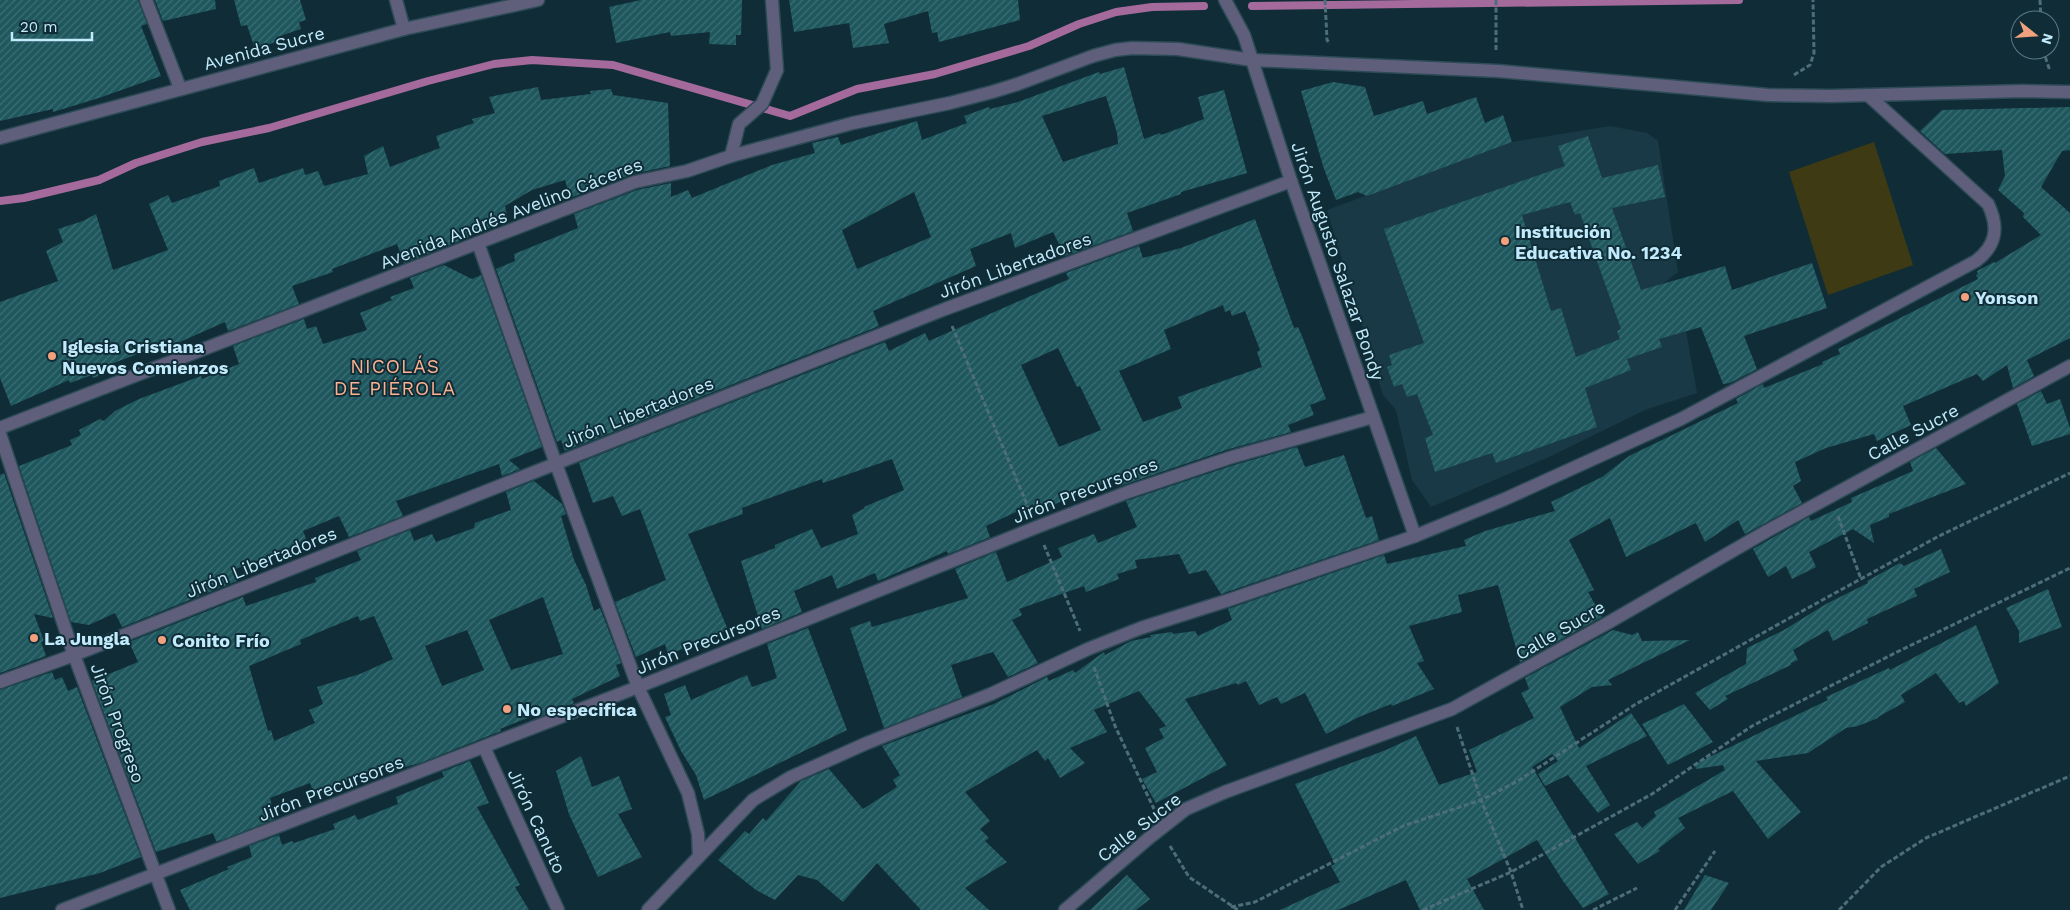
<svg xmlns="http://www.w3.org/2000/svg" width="2070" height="910" font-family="'Work Sans',sans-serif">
<defs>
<pattern id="building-hatch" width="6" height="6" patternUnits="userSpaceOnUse" patternTransform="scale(1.25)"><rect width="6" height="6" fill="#1e575d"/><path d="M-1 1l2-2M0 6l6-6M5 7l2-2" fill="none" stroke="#3d6f75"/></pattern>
</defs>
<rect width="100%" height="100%" fill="#102d37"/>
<!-- built -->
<polygon fill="#183945" points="1610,126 1647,133 1658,141 1678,272 1661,285 1686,331 1697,393 1645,410 1549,457 1431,507 1412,480 1396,410 1383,395 1327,210 1512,142"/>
<!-- green -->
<polygon fill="#3e3b14" points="1874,142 1913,265 1828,295 1789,172"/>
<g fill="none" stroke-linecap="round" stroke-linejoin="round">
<!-- stream -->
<g stroke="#a46a9c" stroke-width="8">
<polyline points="1252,6 1739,0"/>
<polyline points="0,201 24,198 99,180 136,163 202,142 269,128 428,81 494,64 532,60 613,65 790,116 857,89 935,74 1029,46 1079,24 1116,12 1152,7 1204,6"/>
</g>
</g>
<!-- building -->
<g fill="url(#building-hatch)" fill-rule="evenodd">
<polygon points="0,0 138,0 147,24 141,26 161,76 99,98 53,112 53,109 0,121"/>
<polygon points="155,0 215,0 216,9 163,21"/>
<polygon points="234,0 300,0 306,20 299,22 301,29 277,37 278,41 255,49 247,25 241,26"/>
<polygon points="641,0 742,0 741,35 736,35 736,45 709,44 710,32 671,36 670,32 616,43 609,7"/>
<polygon points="789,0 1018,0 1020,20 939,42 937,32 932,33 928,11 884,24 889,43 853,48 849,23 794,32"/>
<path d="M 1124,67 L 1144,139 L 1160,133 L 1161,135 L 1204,119 L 1198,97 L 1224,90 L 1247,173 L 1181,192 L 1181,194 L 1127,213 L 1133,231 L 1065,256 L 1053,232 L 1015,248 L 1011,233 L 970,249 L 976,266 L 873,311 L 879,326 L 565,451 L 561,440 L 557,442 L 496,269 L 515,261 L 514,254 L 578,228 L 574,214 L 637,190 L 671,183 L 671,197 L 688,190 L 692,198 L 772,165 L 815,153 L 812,143 L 838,137 L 841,145 L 917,121 L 922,140 L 967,123 L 964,116 L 989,107 L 990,109 L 1018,102 L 1099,72 L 1100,74 ZM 1106,96 L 1117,133 L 1118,144 L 1063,162 L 1042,116 ZM 914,192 L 931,237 L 857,269 L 842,230 Z"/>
<polygon points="1333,82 1365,87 1374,116 1423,101 1427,114 1476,97 1485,123 1503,115 1512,142 1367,196 1358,192 1336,200 1324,169 1301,91"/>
<polygon points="538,87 541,100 591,94 590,91 611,89 613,95 668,103 670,166 632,174 570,198 565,180 532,190 505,206 508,220 450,245 404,263 397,244 332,269 333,272 292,286 299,304 228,331 225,322 173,345 172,341 111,364 114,370 93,378 92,375 70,383 69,380 11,406 0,378 0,302 58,281 46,251 63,242 58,229 83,221 96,214 113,270 168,250 149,204 168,195 172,203 220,186 219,181 254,168 259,183 303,168 305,175 318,171 324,186 368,174 364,156 383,146 390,167 440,148 436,136 474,123 472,119 495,113 489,97"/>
<polygon points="2070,107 2070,150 2062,151 2041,187 2070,213 2070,338 2027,360 2034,376 2013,388 2007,365 1983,381 1977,374 1903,406 1911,425 1877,441 1874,434 1826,448 1795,462 1801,481 1793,486 1802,503 1745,534 1738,520 1705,542 1696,523 1626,557 1610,518 1569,540 1594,590 1588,592 1602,617 1520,662 1498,585 1458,595 1462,612 1409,626 1424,661 1417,663 1434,689 1392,706 1391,704 1359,717 1326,734 1305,693 1281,704 1277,697 1259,705 1246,681 1238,685 1236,683 1185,699 1227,765 1156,803 1142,779 1157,772 1145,748 1164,738 1159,729 1166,726 1139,691 1094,710 1107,732 1070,748 1085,763 1060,778 1048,758 1045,761 1037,750 965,792 990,821 980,829 989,838 985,841 1007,862 965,888 989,910 921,910 877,863 843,902 817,880 798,875 775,900 756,890 718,860 745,831 749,834 763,818 766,821 801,781 829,769 863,809 897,787 893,780 900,775 882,746 994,704 1047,677 1049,681 1073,670 1075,673 1104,652 1105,655 1131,641 1151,637 1150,635 1172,632 1173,634 1195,631 1198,636 1232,620 1228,609 1384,555 1387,564 1466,546 1464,540 1485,531 1555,511 1551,502 1602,477 1629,456 1738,403 1736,399 1763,384 1764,388 1823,364 1822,362 1840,354 1838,349 1978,279 1976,275 1978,274 1977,271 1994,262 1995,263 2041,235 2023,217 2024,213 1998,190 2005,176 2002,150 1945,154 1920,131 1942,110"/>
<path d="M 1588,136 L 1602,178 L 1658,165 L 1665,197 L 1612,208 L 1641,290 L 1725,266 L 1732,290 L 1812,263 L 1827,308 L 1744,336 L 1757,369 L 1730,383 L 1723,384 L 1701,327 L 1659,339 L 1662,347 L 1627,359 L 1631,370 L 1585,388 L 1597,427 L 1496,463 L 1492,453 L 1435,472 L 1425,438 L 1433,435 L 1417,394 L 1407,397 L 1402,384 L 1394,387 L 1387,367 L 1392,365 L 1389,355 L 1424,343 L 1384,229 L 1565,166 L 1558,146 ZM 1570,202 L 1575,215 L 1580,213 L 1621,329 L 1617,331 L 1620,339 L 1576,357 L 1561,308 L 1551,311 L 1522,215 Z"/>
<path d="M 1255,219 L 1294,328 L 1298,327 L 1302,336 L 1326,399 L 1310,405 L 1314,415 L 1288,425 L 1291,432 L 1229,449 L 1120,486 L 1117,478 L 1036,512 L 1033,504 L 986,526 L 990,537 L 948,554 L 947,551 L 878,581 L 875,573 L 837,589 L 832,575 L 794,591 L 802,612 L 762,629 L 741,561 L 775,548 L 775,545 L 812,529 L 821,548 L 858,534 L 852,515 L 865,508 L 864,507 L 904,490 L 892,459 L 823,483 L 822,479 L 742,508 L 743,514 L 688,534 L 728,630 L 668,655 L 665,644 L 636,657 L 615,602 L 666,580 L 640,509 L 622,516 L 613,496 L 593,503 L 579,463 L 885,342 L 889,351 L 925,333 L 929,341 L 1069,279 L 1066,273 L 1139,246 L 1143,258 L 1181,248 ZM 1223,305 L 1225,312 L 1230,310 L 1232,316 L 1245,311 L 1260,350 L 1257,352 L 1262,367 L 1178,397 L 1182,408 L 1143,422 L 1119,371 L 1171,349 L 1164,330 ZM 1058,348 L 1077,387 L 1080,386 L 1101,430 L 1059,447 L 1021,365 Z"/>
<polygon points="444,265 472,279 481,275 542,447 509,460 520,469 502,476 499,464 396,501 403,516 349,537 339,516 303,531 307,541 233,570 237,581 122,627 115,613 89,625 71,622 19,466 72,445 70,440 81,435 79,430 100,419 104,421 115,411 139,399 201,376 202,379 239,364 233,346 304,319 307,329 316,326 323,344 367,330 360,313 392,300 390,297 414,288 410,278"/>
<polygon points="2041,391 2047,404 2060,399 2070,428 2070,434 2032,446 2017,404"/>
<polygon points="1297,447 1305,467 1344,455 1366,518 1372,516 1379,540 1221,594 1206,570 1189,574 1179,554 1135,560 1137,568 1117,574 1119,579 1086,592 1084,586 1019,609 1022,615 1012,620 1038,663 1008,677 993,652 951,665 962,697 884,728 850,628 870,621 872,627 968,598 955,569 996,552 1007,582 1062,557 1058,548 1094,534 1098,543 1137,527 1126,501 1234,465"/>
<polygon points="1936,448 1966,484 1889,514 1889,517 1870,525 1874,543 1853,529 1809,552 1816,567 1792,579 1786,566 1768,577 1753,549 1809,517 1811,521 1852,502 1851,498 1913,471 1910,462"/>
<polygon points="4,473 53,618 34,614 44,641 41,642 46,656 0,673 0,475"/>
<path d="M 534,481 L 562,504 L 566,514 L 561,516 L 574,560 L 586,585 L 594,611 L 600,608 L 621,663 L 616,665 L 620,676 L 572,699 L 574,703 L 539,717 L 535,715 L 500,729 L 501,731 L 420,763 L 387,772 L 384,765 L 341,784 L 313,791 L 310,783 L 270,798 L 275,819 L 222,840 L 216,841 L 213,833 L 156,852 L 92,681 L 138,662 L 129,642 L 243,597 L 246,606 L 316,582 L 315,578 L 361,560 L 357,551 L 410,530 L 414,541 L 432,534 L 436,542 L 474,528 L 475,523 L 511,510 L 506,492 ZM 543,597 L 563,654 L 511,670 L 489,620 ZM 358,616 L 360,621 L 374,616 L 393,659 L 360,674 L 317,687 L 323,704 L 309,710 L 315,723 L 274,741 L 271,730 L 268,731 L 249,666 L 301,644 L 300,640 ZM 467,630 L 484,670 L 442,686 L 425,646 Z"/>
<polygon points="1941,549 1950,572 1914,589 1917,596 1867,619 1868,623 1833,641 1828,630 1793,650 1798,660 1791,663 1791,665 1725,696 1728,699 1710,710 1695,693 1746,664 1747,648 1784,630 1826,604 1868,583 1867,581 1900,563 1904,566"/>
<polygon points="2048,589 2062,627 2019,643 2019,631 2006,608"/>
<polygon points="1976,625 1999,683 1966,706 1964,701 1959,703 1936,673 1901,695 1905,702 1878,717 1878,718 1858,726 1846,728 1808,753 1756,761 1801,812 1768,839 1733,791 1678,818 1685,828 1658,849 1660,851 1638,864 1614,834 1637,822 1642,828 1656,816 1654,812 1725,770 1723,765 1696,769 1695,764 1828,700 1826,697 1889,668 1890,670"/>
<polygon points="808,628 847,730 704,800 696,775 681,751 665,717 671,715 664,694 685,685 691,700 747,675 752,687 777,678 767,644"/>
<polygon points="1613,630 1632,635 1638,632 1642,641 1690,640 1608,680 1612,685 1592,687 1560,707 1579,748 1631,713 1647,736 1586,766 1610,805 1598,813 1568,775 1545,786 1538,774 1558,761 1552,754 1532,767 1609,894 1583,908 1563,881 1537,840 1467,879 1484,910 1420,910 1406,880 1338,910 1280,910 1340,882 1331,866 1335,864 1295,784 1386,750 1416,736 1439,785 1477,772 1469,750 1534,718 1521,693 1529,689 1525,678"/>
<polygon points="52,672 55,680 62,677 68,691 77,687 141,857 100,873 0,898 0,690"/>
<polygon points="1684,704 1713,742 1668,765 1642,724"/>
<polygon points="581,756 592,787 619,776 632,809 618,814 642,857 598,877 569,814 556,771"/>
<polygon points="470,761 489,803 477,807 520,885 515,887 529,910 190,910 180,890 229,869 227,867 252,857 249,846 279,835 282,845 292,841 294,843 335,829 333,824 355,815 358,820 398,804 396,797 444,777 442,772"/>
<polygon points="1127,875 1150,899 1136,910 1090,910"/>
<polygon points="1705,875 1729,883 1711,910 1684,910"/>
</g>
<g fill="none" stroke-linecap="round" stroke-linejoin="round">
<!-- street casing -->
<g stroke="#2c4b57" stroke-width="15">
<g id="street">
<polyline points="146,0 180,88"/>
<polyline points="396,0 404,29"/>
<polyline points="1225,0 1244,35 1291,181 1415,536"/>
<polyline points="0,138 404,29 538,0"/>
<polyline points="731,156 739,124 762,104 777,70 772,0"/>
<polyline points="478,243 556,464 638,687 688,793 698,834 699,856"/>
<polyline points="0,428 635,182 687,171 731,156 853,123 950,103 992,92 1018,84 1093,56 1115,50 1132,48 1178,49 1252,60 1498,71 1768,95 1831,96 2023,91 2070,92"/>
<polyline points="0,434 74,655 169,910"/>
<polyline points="0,682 74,655 945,309 1291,181"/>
<polyline points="484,747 558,910"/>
<polyline points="62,910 638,687 1037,527 1128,492 1232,457 1373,417"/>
<path d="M 648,910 L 753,800 L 791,777 L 867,743 L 991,694 L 1088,649 L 1141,628 L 1229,600 L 1415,536 L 1505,499 L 1681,419 L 1976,261 C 1997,245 1999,227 1988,204 L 1869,96"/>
<polyline points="1065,910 1149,838 1186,809 1225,792 1452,709 1606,624 1767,531 2070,366"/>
</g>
</g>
<!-- path -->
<g stroke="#4c6d7a" stroke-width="3" stroke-dasharray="5 2.5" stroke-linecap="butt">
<polyline points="1325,0 1327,40 1330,44"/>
<polyline points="1496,0 1496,52"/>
<polyline points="2040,0 2041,20"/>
<polyline points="2043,50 2050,71"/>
<polyline points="1794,75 1810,65 1814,53 1813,0"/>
<polyline points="952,326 1029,509"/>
<polyline points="1838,516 1861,579"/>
<polyline points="1044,545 1080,631"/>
<polyline points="1094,667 1115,726 1154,809"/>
<polyline points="1457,727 1481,800 1511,872 1523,910"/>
<polyline points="1170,846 1189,877 1238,910"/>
<polyline points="1231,907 1255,902 1403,826 1481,800 1518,781 1636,704 1786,620 1939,536 2070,473"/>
<polyline points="1423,910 1511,872 1652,794 1752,726 1897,652 2070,568"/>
<polyline points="1593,910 1637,888"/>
<polyline points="1675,910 1715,851"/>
<polyline points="1839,910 1881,867 1926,838 2070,776"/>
</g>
<!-- street -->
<use href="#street" stroke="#5f5f7b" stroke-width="12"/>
</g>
<!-- markers -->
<g fill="#f1a17d" stroke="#102d37" stroke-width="2">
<circle cx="1505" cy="241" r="5"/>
<circle cx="1965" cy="297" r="5"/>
<circle cx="52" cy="356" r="5"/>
<circle cx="34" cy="638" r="5"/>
<circle cx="162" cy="640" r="5"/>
<circle cx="507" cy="709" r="5"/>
</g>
<g text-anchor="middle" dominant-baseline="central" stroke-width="4" stroke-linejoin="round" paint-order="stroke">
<!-- street labels -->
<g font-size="18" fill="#c1ebfc" stroke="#102d37">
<text transform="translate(264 48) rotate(-15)">Avenida Sucre</text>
<text transform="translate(511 213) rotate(-21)">Avenida Andrés Avelino Cáceres</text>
<text transform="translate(1338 261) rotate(71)">Jirón Augusto Salazar Bondy</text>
<text transform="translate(1015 265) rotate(-20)">Jirón Libertadores</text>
<text transform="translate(638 412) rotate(-22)">Jirón Libertadores</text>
<text transform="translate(1913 432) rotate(-28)">Calle Sucre</text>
<text transform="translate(1085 490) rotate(-21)">Jirón Precursores</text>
<text transform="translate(261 562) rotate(-22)">Jirón Libertadores</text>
<text transform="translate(1560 630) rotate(-30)">Calle Sucre</text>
<text transform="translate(708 640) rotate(-22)">Jirón Precursores</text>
<text transform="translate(118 723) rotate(70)">Jirón Progreso</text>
<text transform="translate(331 788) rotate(-21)">Jirón Precursores</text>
<text transform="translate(537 821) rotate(65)">Jirón Canuto</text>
<text transform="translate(1139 827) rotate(-38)">Calle Sucre</text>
</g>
<!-- poi labels -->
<g font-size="18" font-weight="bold" fill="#c1ebfc" stroke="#102d37" text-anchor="start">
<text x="1515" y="231">Institución<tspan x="1515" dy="21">Educativa No. 1234</tspan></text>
<text x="1975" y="297">Yonson</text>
<text x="62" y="346">Iglesia Cristiana<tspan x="62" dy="21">Nuevos Comienzos</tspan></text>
<text x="44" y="638">La Jungla</text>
<text x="172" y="640">Conito Frío</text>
<text x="517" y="709">No especifica</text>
</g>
<!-- neighbourhood labels -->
<g font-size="19" letter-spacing="1" fill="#feb291" stroke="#102d37">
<text x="395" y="366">NICOLÁS<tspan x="395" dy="22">DE PIÉROLA</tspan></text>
</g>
</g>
<!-- north arrow -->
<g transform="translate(2035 35) rotate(107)"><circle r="24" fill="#102d37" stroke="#577986"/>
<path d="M0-4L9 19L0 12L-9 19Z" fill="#f1a17d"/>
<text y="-8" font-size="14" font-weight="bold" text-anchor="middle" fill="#c1ebfc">N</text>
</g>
<!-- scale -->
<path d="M12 32v8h80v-8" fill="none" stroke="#c1ebfc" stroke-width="2.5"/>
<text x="20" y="32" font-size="15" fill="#c1ebfc" stroke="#102d37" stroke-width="4" paint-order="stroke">20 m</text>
</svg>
